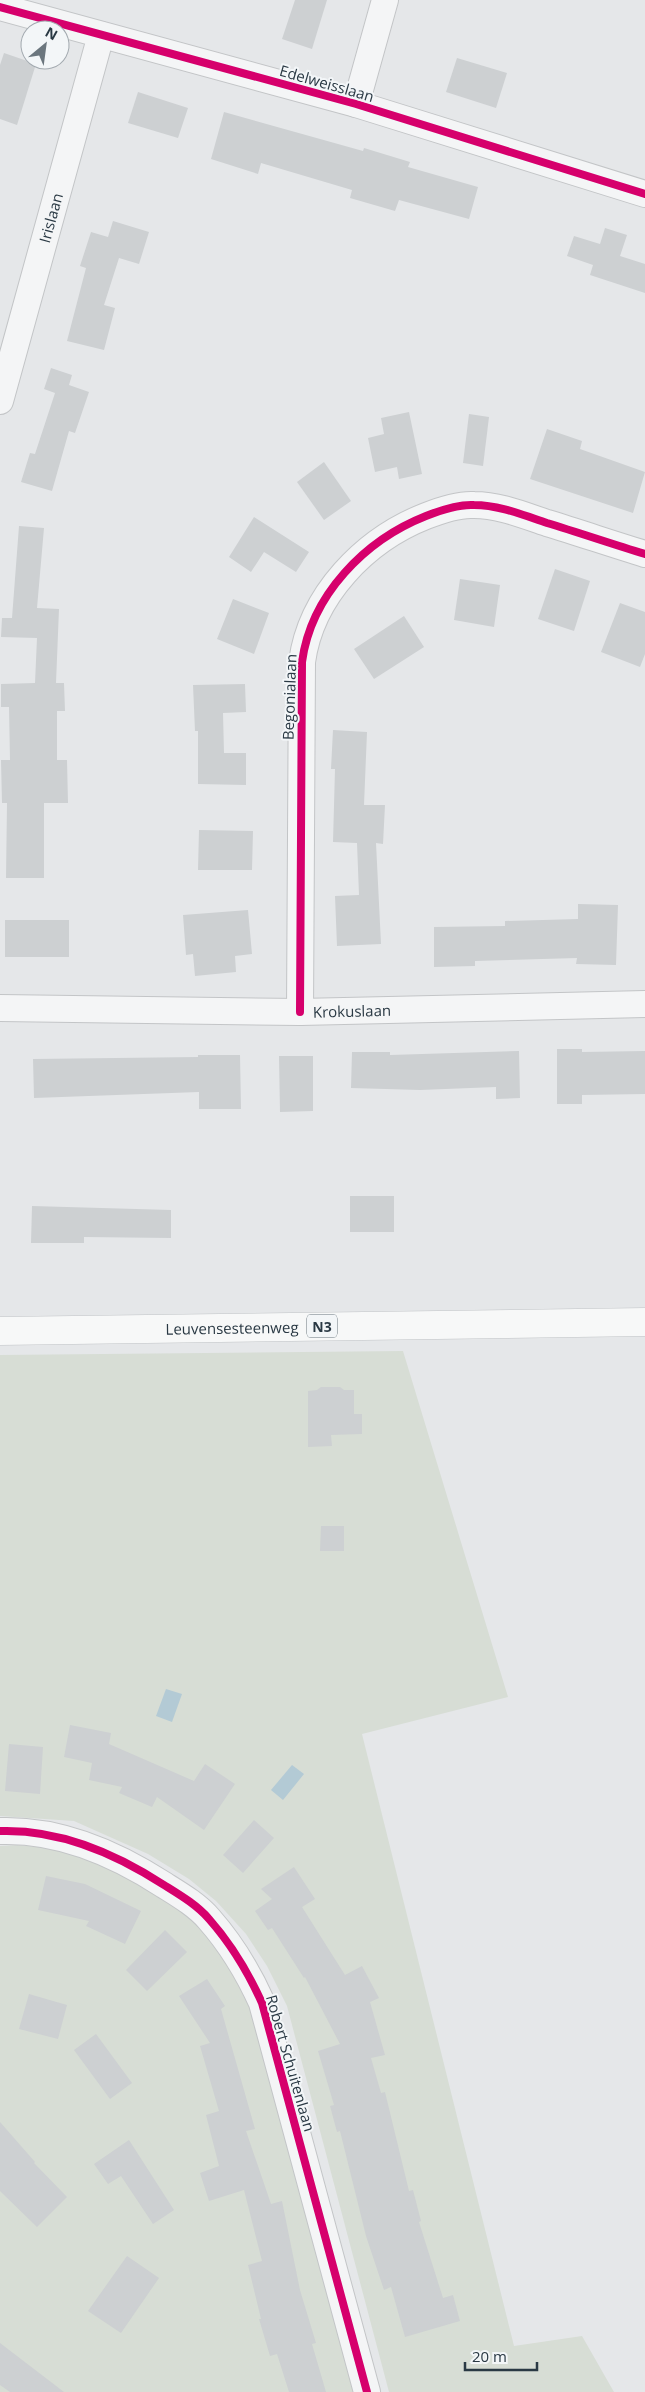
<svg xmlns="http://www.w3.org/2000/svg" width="645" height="2392" font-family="'Open Sans',sans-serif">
<rect width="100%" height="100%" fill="#e5e7e9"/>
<!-- green -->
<g fill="#d7ddd5">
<polygon points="403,1351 508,1697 362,1734 514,2346 582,2336 614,2392 389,2392 287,2006 267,1966 246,1934 216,1901 189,1879 148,1854 74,1821 0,1816 0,1355"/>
<polygon points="18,1845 57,1849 85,1855 161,1891 204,1931 225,1960 249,2003 271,2074 353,2392 0,2392 0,1846"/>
</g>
<!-- water -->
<g fill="#b3cad5">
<polygon points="166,1689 182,1694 172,1722 156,1716"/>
<polygon points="292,1765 304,1774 283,1800 271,1790"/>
</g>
<!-- building -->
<g fill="#cdd0d2">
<polygon points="295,0 327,0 312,49 282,39"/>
<polygon points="4,53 36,64 17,125 0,119 0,65"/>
<polygon points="457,58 507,73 496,108 446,92"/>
<polygon points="138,92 188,108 178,138 128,123"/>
<polygon points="224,112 363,151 364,148 410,162 408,167 478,187 469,219 399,200 395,211 350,198 352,190 261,163 258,174 211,159"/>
<polygon points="113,221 149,232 139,264 119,258 104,305 115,308 104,350 67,341 86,268 80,266 91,232 108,237"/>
<polygon points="605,228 627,235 620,256 645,264 645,293 590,275 593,265 567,256 574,236 600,244"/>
<polygon points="51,368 72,375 69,385 89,392 75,433 69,431 52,491 21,482 30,453 35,454 55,393 44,389"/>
<polygon points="409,412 422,474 399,479 397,467 375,472 368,438 384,434 381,418"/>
<polygon points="469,414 489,417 483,466 463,463"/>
<polygon points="547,429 582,441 580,449 645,472 633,513 530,479"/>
<polygon points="324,462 351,501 324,520 297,482"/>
<polygon points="254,517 309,552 296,572 264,552 251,572 229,557"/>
<polygon points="19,526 44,528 37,608 59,609 56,683 64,683 65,711 57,711 57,760 67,760 68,803 44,803 44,878 6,878 7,803 2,803 1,760 10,760 9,707 1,707 1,684 35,683 37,638 1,637 2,618 12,618"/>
<polygon points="555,569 590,581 574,631 538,619"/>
<polygon points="460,579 500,585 494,627 454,620"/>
<polygon points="233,599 269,613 254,654 217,639"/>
<polygon points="620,603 645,612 645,654 640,667 601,652"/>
<polygon points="404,616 424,647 374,679 354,649"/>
<polygon points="245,684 246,712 223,713 224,753 246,753 246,785 198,784 198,731 195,731 193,685"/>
<polygon points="333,730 367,732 364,805 385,805 383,844 376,843 381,944 337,946 335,896 359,895 357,843 333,842 335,769 331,769"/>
<polygon points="199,830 253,831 252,870 198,870"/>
<polygon points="578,904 618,905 616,965 576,964 577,958 475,961 475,966 434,967 434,927 505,926 505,921 578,919"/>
<polygon points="248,910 252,954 235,956 236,972 195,976 193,954 186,955 183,915"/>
<rect x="5" y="920" width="64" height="37"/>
<polygon points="557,1049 582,1049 582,1052 645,1051 645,1094 582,1095 582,1104 557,1104"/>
<polygon points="519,1051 520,1098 496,1099 496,1087 420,1090 351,1088 352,1052 390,1052 390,1055"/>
<polygon points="198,1055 240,1055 241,1109 199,1109 199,1092 34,1098 33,1059 198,1057"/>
<polygon points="279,1056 313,1056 313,1111 280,1112"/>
<rect x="350" y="1196" width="44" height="36"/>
<polygon points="32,1206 171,1210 171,1238 84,1237 84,1243 31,1243"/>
<polygon points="321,1387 340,1387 344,1390 354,1390 354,1414 362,1414 362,1434 331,1435 332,1446 308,1447 308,1391 317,1390"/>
<polygon points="321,1526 344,1526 344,1551 320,1551"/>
<polygon points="70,1725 111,1733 109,1744 194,1781 205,1764 235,1784 204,1830 157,1797 152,1807 119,1793 122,1787 89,1780 92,1763 64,1757"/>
<polygon points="9,1744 43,1747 40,1794 5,1791"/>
<polygon points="254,1820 274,1838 243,1873 223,1855"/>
<polygon points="294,1867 315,1899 302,1907 345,1975 362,1966 379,1998 370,2002 385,2055 371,2058 381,2093 385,2092 409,2191 413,2190 421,2221 419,2222 443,2298 453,2295 460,2321 405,2337 391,2287 384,2290 366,2236 340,2131 337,2132 330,2106 334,2105 318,2051 340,2044 305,1977 304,1978 272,1928 268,1930 255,1911 272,1899 261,1889"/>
<polygon points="46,1876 85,1884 141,1911 125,1944 86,1926 89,1921 38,1910"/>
<polygon points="165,1930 187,1952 147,1991 126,1970"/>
<polygon points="207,1979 225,2006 221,2009 255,2129 246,2131 271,2204 282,2201 300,2290 316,2343 312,2344 326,2392 289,2392 277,2354 270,2356 259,2319 261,2319 248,2265 262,2261 244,2190 209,2201 200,2173 219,2166 206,2115 219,2111 200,2046 210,2043 179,1996"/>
<polygon points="29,1994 67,2005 58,2039 19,2029"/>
<polygon points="96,2034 132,2083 110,2099 74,2050"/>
<polygon points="0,2122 35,2162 34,2163 67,2197 37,2227 0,2191"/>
<polygon points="129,2140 174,2210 153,2224 121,2176 108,2184 94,2164"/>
<polygon points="127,2256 159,2278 121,2333 88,2311"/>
<polygon points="0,2343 64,2392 10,2392 0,2385"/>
</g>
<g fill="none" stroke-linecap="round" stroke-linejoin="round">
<!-- street casing -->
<g stroke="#c3c5c7" stroke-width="28">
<g id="street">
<polyline points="0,7 356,104 645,194"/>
<polyline points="356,104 385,0"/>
<path id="s1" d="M 0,401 L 101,35"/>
<path id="s2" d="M 0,1008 L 300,1012 L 645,1004"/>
<path d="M 300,1012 L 302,662 C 311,595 365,540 426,516 C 441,510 458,504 474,505 C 499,505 523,515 547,523 C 580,533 612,544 645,554"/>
<path d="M 0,1831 C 60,1829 115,1853 164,1885 C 180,1895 197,1905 209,1919 C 232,1945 248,1972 262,2003 L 367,2392"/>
</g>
</g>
<!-- primary casing -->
<g stroke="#c1c4c7" stroke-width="29">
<g id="primary">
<path id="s3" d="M 0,1331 L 645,1322"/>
</g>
</g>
<!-- street -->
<use href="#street" stroke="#f4f5f6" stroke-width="26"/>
<!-- primary -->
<use href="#primary" stroke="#f7f8f8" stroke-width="28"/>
<!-- cycleway casing -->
<g stroke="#f3f6f8" stroke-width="11">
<g id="cycleway">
<polyline points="0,7 356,104 645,194"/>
<path d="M 300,1012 L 302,662 C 311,595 365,540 426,516 C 441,510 458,504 474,505 C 499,505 523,515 547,523 C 580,533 612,544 645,554"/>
<path d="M 0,1831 C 60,1829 115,1853 164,1885 C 180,1895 197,1905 209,1919 C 232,1945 248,1972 262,2003 L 367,2392"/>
</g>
</g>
<!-- cycleway -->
<use href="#cycleway" stroke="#d6006c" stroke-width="8"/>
</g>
<g text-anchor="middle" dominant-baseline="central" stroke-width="4" stroke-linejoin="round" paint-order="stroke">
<!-- shield labels -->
<rect fill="#f3f6f8" stroke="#66727a" stroke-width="1" x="307" y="1314.5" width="30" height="23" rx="4"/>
<g font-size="14" font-weight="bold" fill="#2a3944">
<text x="322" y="1326">N3</text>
</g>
<!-- street labels -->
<g font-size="15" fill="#2a3944" stroke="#f3f6f8">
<text transform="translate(327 83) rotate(16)">Edelweisslaan</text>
<text stroke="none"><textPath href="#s1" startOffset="190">Irislaan</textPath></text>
<text transform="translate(289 697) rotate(-88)">Begonialaan</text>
<text stroke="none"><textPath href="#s2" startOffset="352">Krokuslaan</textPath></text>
<text stroke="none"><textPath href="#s3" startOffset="232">Leuvensesteenweg</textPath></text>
<text transform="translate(291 2063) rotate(74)">Robert Schuitenlaan</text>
</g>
</g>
<!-- north arrow -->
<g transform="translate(45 45) rotate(29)"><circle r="24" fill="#f3f6f8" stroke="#a3aab0"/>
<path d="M0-4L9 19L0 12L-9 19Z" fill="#6b767e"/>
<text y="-8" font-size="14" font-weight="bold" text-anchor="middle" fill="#2a3944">N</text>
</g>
<!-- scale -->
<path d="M465 2362v8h72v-8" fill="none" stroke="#2a3944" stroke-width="2.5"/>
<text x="472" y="2362" font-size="15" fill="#2a3944" stroke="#f3f6f8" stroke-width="4" paint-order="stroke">20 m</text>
</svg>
